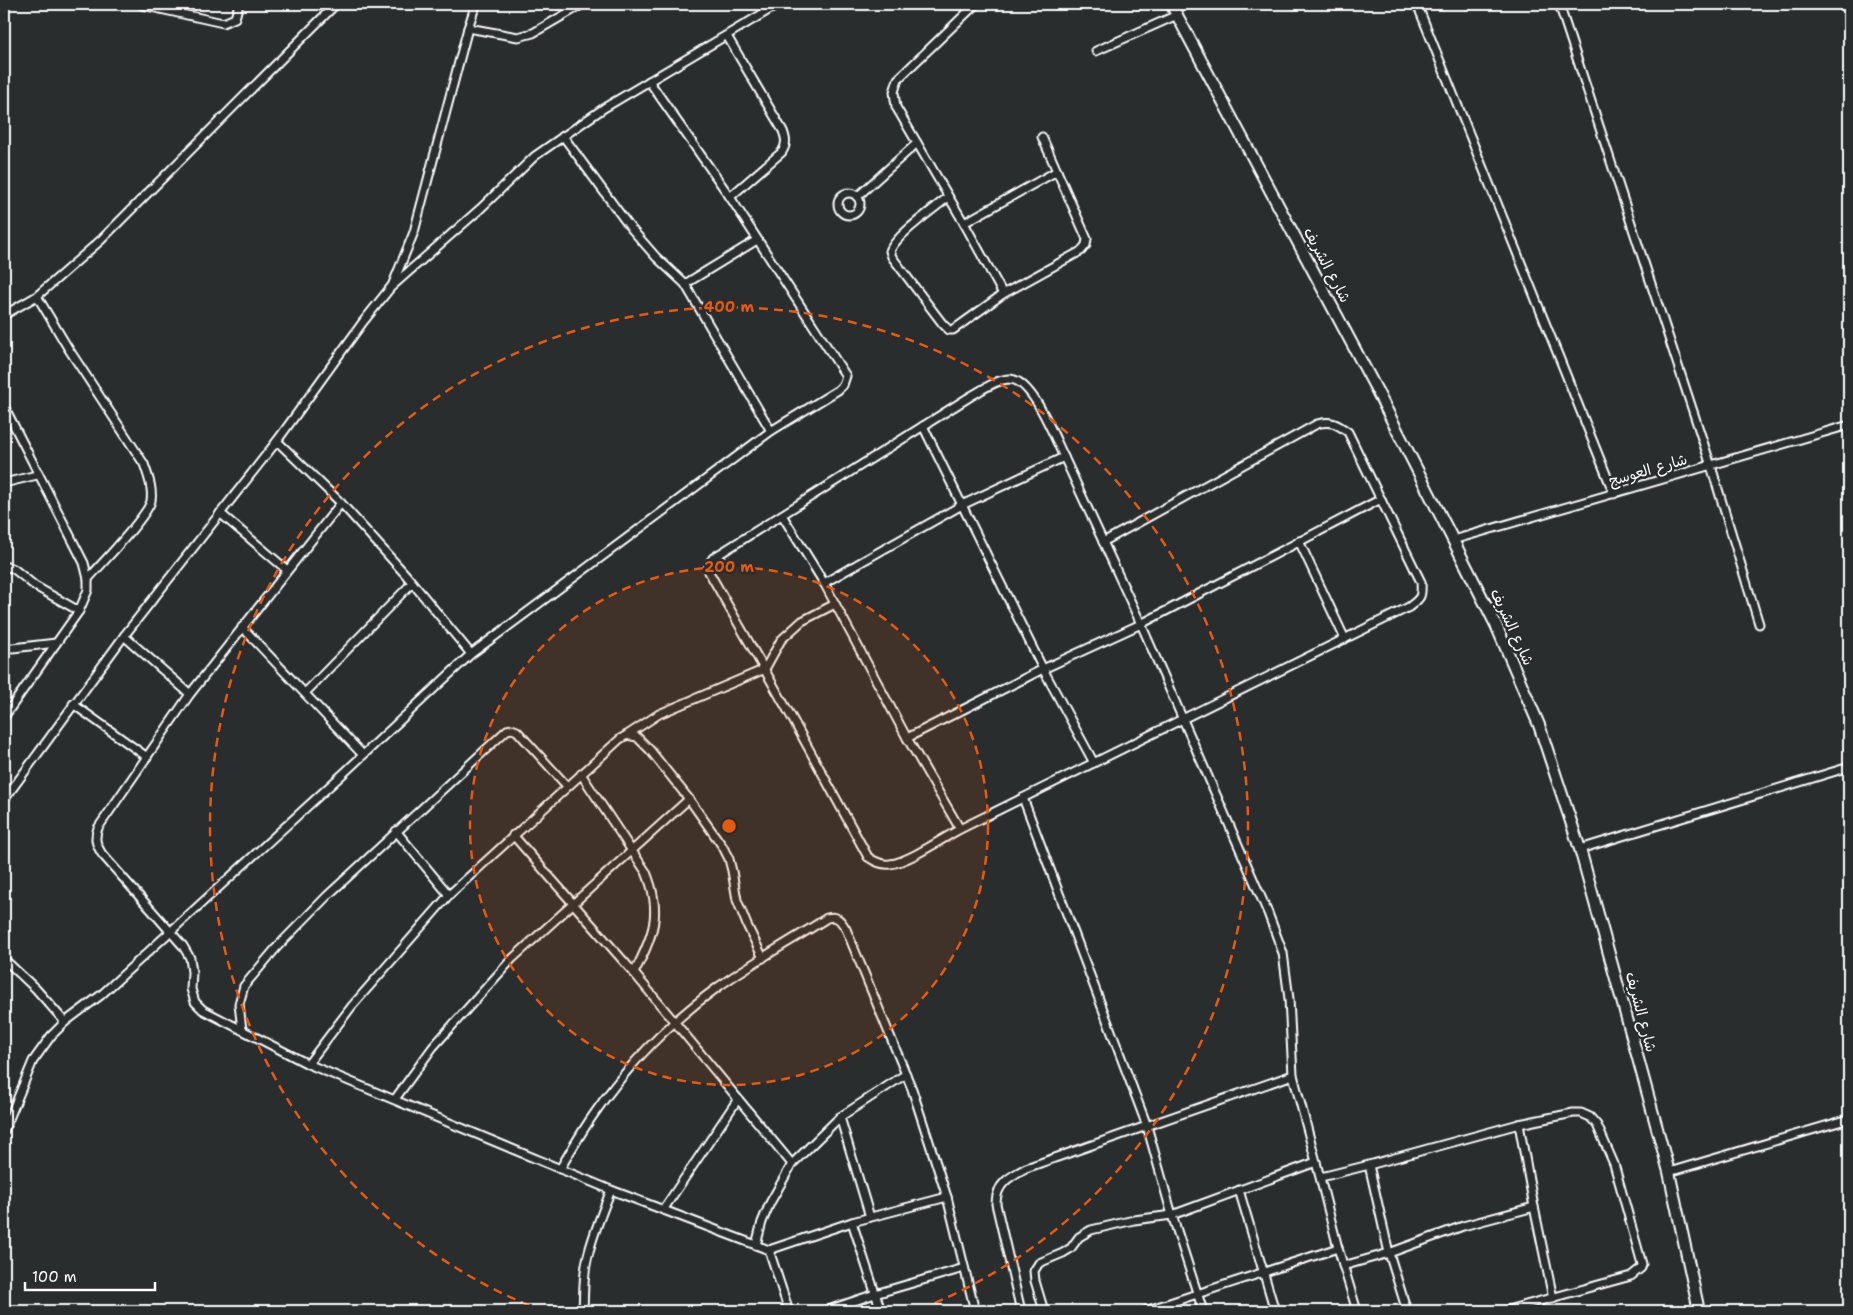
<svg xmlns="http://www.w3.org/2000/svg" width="1853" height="1315" font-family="'Shantell Sans','Playpen Sans Arabic',sans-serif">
<rect width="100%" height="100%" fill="#2a2d2e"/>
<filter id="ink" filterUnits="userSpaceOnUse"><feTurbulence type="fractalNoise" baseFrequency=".02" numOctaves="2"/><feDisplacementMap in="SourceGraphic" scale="10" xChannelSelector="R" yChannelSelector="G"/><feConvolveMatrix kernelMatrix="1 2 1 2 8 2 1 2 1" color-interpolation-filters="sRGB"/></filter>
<g filter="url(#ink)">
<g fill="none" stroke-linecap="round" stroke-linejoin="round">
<!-- minor casing -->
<g stroke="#fff" stroke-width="11">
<g id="minor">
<polyline points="976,4 898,79 894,92 896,107 964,223 1003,294"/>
<polyline points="1417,4 1614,494"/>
<polyline points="1559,4 1711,466 1759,624"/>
<polyline points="142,5 223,23 235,18 239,4"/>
<polyline points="468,28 518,37 533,33 583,4"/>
<path d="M 727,36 L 783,131 C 786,139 787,144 782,152 L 730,197"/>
<polyline points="1096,51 1177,15"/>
<polyline points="563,136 629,226 656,257 685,284 771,431"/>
<circle cx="849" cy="204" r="11"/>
<polyline points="857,197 917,143"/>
<path d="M 948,197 C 934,209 896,235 890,251 L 892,257 L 942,323 L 949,330 L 953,330 L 1003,294 L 1081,251 L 1086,245 L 1087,239 L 1042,137"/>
<polyline points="964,223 1057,171"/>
<polyline points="685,284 757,240"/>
<polyline points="392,286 414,232 468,28 476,4"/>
<path d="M 37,296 L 68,348 L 144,464 C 148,476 153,488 151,501 C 147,517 101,564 88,579"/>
<polyline points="4,315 37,296 101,240 336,4"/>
<polyline points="4,406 84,563 88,579 88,590 79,611 4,717"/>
<polyline points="923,426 1043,669 1094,763"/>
<path d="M 1064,457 C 1055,439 1033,380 1010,379 C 997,379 982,390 971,396 L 713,558 L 709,564 L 709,572 L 792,718 L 868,857 C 875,862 881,865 890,864 C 908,862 942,839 960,829 L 1409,607 C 1421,598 1422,597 1421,582 L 1348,432 C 1337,424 1331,420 1317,424 L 1103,542"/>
<polyline points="4,483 37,475"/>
<path d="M 341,503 L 190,694 L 98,828 C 94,839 96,844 102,854 L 183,946 L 190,958 L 192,972 L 191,989 L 195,1002 L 203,1010 L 308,1064 L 611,1190 L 769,1250 L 852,1222 L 947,1197"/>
<polyline points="220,513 287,570"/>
<polyline points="782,515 824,583 907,738 960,829"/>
<polyline points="1453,540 1849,425"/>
<polyline points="1299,541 1345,639"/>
<polyline points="4,566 14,569 35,586 79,611"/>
<polyline points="824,583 962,505 1064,457 1141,624 1268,913 1283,953 1289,999 1293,1075 1316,1162"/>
<polyline points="242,627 363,755"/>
<polyline points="124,636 190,694"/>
<polyline points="4,649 56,643"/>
<polyline points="471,654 771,431 838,390 843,385 846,376 730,197 649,81"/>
<polyline points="305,693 412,583"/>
<polyline points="73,704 147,757"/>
<polyline points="627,735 659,714 765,669 781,640 802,621 835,604"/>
<polyline points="907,738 1043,669 1141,624 1381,499"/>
<path d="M 581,774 L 646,872 C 663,913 653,936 634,973"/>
<polyline points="1023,798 1147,1126 1172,1215 1203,1311"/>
<polyline points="4,800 124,636 277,441 363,322 391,287 480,209 535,156 604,108 779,4"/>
<polyline points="396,831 449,895"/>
<polyline points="513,835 634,973 792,1164"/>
<polyline points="1580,849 1849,767"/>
<polyline points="4,959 36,989 65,1022"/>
<polyline points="242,1030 239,1004 244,986 277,947 327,896 507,730 512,729 517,731 567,786"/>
<polyline points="308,1064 352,1006 449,895 620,739 627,735 637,737 650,750 689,799 723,847 729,859 732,871 737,900 747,925 763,958"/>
<polyline points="395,1099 433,1047 512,959 689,799"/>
<polyline points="840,1117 870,1217"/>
<polyline points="1519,1124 1534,1207 1553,1298"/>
<polyline points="4,1131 33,1061 51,1036 65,1022 101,995 217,889 345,772 471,654 406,575 341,503 277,441"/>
<polyline points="1369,1165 1519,1124 1573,1113 1581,1113 1590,1117 1597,1125 1614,1164 1642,1264 1641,1268 1631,1276 1504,1311"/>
<path d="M 560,1169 C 571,1150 582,1131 594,1114 C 627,1066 671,1021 718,987 C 753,962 791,941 827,918 C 838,915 841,921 846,929 L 912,1089 L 947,1197 L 975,1311"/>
<polyline points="1669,1172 1849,1119"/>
<polyline points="1321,1177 1369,1165 1389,1253 1407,1311"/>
<polyline points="1239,1190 1275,1311"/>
<polyline points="663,1210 738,1099"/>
<polyline points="852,1222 881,1311"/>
<polyline points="756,1245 762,1222 770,1203 792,1164 840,1117 906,1074"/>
<polyline points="769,1250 789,1311"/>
<polyline points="1343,1266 1389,1253 1463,1226 1534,1207"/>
<path d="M 583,1311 C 584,1294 583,1277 587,1260 C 592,1236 602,1213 611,1190"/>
<polyline points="825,1311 875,1294 964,1268"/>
<path d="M 1021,1311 L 996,1204 C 996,1184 1009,1177 1026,1168 L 1293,1075"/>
<polyline points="1044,1311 1035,1281 1034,1271 1039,1263 1063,1253 1071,1248 1079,1237 1091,1230 1134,1220 1172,1215 1316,1162 1338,1248 1357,1311"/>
<polyline points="1145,1311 1338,1248"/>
</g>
</g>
<!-- secondary casing -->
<g stroke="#fff" stroke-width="14">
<polyline id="secondary" points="1171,4 1375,387 1453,540 1496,625 1539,725 1580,849 1634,1044 1669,1172 1699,1311"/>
</g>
<!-- minor -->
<use href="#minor" stroke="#2a2d2e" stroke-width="7"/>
<!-- secondary -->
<use href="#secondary" stroke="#2a2d2e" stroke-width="10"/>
</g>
</g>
<!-- distance rings -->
<circle cx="729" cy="826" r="259" fill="#e8590c" fill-opacity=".12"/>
<g fill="none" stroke="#e8590c" stroke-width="2.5" stroke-dasharray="9 6">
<circle cx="729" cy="826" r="259"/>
<path d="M543 1311A519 519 0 1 1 915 1311"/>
</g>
<g text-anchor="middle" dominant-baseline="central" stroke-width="5" stroke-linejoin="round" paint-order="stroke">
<!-- street labels -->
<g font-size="15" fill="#fff" stroke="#2a2d2e">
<text transform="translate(1327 265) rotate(62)">شارع الشريف</text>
<text transform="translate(1648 470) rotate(-16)">شارع العوسج</text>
<text transform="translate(1512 627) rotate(65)">شارع الشريف</text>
<text transform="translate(1641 1012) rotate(75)">شارع الشريف</text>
</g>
</g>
<circle cx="729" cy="826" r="8" fill="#e8590c" stroke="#2a2d2e" stroke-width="2.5"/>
<g font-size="15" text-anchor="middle" font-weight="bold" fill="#e8590c" stroke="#2a2d2e" stroke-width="5" stroke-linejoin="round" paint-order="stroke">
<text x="729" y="312">400 m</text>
<text x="729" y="572">200 m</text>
</g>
<!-- margin -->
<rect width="1853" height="1315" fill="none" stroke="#2a2d2e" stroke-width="20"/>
<rect x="10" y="10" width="1833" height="1295" fill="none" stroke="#fff" stroke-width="2" filter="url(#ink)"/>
<!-- scale -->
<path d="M25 1282v8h130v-8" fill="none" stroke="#ffffff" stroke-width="2.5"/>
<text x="32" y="1282" font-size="15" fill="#ffffff" stroke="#2a2d2e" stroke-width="4" paint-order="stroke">100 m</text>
</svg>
